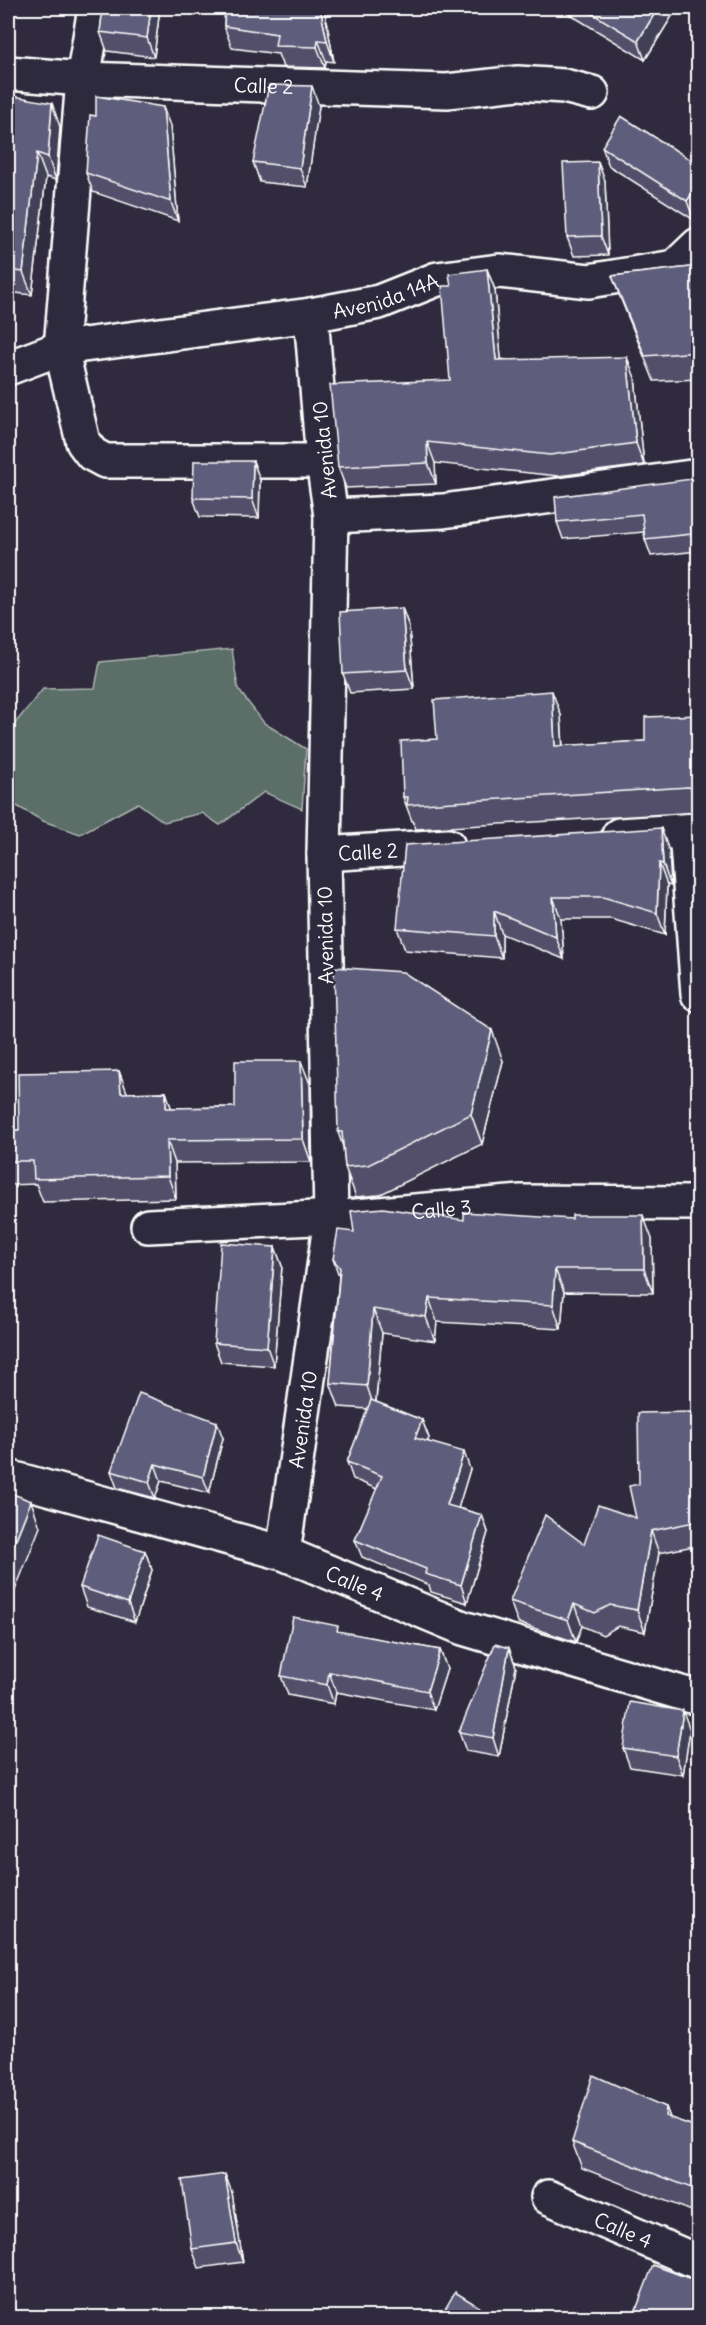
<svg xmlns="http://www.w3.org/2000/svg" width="706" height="2325" font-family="Delius,sans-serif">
<rect width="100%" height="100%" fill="#2f2a3d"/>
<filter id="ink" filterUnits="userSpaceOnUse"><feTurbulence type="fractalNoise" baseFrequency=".0167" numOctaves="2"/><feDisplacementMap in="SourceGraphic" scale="12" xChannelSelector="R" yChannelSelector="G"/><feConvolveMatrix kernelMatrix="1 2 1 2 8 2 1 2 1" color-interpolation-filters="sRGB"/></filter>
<g filter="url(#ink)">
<!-- green -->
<polygon fill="#5b6e67" stroke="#adb6b3" stroke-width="1.5" points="232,649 238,689 264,723 306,749 302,809 264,792 220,825 202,813 164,822 138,803 80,834 43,821 8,801 8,732 43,689 95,688 100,662"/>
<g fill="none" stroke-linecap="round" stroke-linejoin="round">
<!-- street casing -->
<g stroke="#fff" stroke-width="38">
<g id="street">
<polyline points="95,8 83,79 61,348 83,442 92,454 105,461 323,461"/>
<path id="s1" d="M 8,73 L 83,79 L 447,91 L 518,83 L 564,86 L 592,93"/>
<path id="s2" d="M 8,368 L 61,348 L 311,315 L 379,302 L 437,279 L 499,271 L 589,281 L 675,267 L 698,245"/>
<polyline points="331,516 443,511 698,476"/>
<polyline points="686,831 698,994"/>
<polyline points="619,835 698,830"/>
<path id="s3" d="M 324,854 L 448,846"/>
<path id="s4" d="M 148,1226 L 356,1216 L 521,1202 L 698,1203"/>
<path id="s5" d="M 8,1477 L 283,1553 L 463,1628 L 698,1698"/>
<path id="s6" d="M 283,1553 L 331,1218 L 324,854 L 331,516 L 323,461 L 311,315"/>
<path id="s7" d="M 548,2197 L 698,2262"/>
</g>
</g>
<!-- street -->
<use href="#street" stroke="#2f2a3d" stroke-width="33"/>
</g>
<!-- wall -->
<g fill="#52506a" stroke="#fff" stroke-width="1.5">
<polygon points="51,8 77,8 76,10"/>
<polygon points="103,8 160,8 154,57 107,51 100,32"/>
<polygon points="225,8 324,8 334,62 326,61 325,68 283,67 278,54 232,48 224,26"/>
<polygon points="561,8 677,8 645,60 561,9"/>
<polygon points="8,95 60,127 56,180 46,177 32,295 8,292"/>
<polygon points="319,106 307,187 260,182 253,162"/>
<polygon points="96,116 170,126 178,221 93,192 86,173"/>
<polygon points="602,147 699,165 699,213 694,220 609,166"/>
<polygon points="605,181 608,255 574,256 567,237"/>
<polygon points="699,266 699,379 654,381 622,302 612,276"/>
<polygon points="487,269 495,290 501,359 635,378 644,465 558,476 435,463 436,484 346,488 338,467 450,380 451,286"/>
<polygon points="253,461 260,480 259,518 200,517 193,498"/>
<polygon points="699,478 699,544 698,544 698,551 651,556 645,539 644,532 563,539 557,522"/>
<polygon points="402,608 409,627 414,689 350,693 343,674"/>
<polygon points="561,715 563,746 645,741 699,715 699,812 416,829 413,821 412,821 403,797 437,739"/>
<polygon points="669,851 671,886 667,885 665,935 611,919 561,919 564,959 502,934 502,958 405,950 397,928"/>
<polygon points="503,1061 482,1144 379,1195 356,1197 345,1167 343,1147 338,1132"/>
<polygon points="119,1071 127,1093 166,1092 171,1108 235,1107 310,1084 311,1162 175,1163 176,1199 43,1202 36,1184 8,1185 8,1130 19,1130"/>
<polygon points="464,1220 652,1239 653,1293 564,1292 561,1329 437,1322 435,1341 382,1333 376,1402 422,1420 429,1438 427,1441 470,1469 458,1508 482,1515 488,1532 467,1603 431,1592 429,1585 362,1557 355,1540 377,1489 353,1479 347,1462 368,1409 339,1407 330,1383 339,1276 333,1259 354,1232"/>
<polygon points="275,1247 282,1266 274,1366 221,1362 214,1343"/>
<polygon points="694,1412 699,1425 699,1545 659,1553 645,1632 618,1626 603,1635 582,1626 576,1642 518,1623 510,1601 584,1544 636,1518 639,1484"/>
<polygon points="223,1438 209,1493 161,1481 155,1498 117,1488 111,1471"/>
<polygon points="145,1551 152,1570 135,1622 87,1607 80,1587"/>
<polygon points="340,1632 440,1650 447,1669 434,1710 336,1692 334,1704 288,1695 281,1676"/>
<polygon points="509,1648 516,1667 499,1757 466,1751 459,1732"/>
<polygon points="690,1730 683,1775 630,1767 623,1748"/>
<polygon points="666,2107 670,2118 699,2128 699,2214 582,2168 572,2142"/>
<polygon points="232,2193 243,2262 199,2268 192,2249"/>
</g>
<!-- shaded-wall -->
<g fill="#424156" stroke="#fff" stroke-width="1.5">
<polygon points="151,8 160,8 154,57 147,38"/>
<polygon points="320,8 324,8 334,62 327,41"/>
<polygon points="658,8 677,8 645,60 638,41"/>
<polygon points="318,40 326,61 325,68 317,47"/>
<polygon points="312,86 319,106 307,187 300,168"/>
<polygon points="52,103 60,127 56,180 48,157"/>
<polygon points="163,107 170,126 178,221 171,202"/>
<polygon points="37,153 46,177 32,295 23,272"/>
<polygon points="598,162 605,181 608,255 601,236"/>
<polygon points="699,183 699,213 694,220 687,201"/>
<polygon points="487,269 495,290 503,381 496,360"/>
<polygon points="627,357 635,378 644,465 636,443"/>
<polygon points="427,442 435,463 436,484 428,463"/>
<polygon points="253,461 260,480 259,518 252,499"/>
<polygon points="691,527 698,544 698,551 692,534"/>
<polygon points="402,608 409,627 414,689 407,670"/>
<polygon points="552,691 561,715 564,771 555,746"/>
<polygon points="661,828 669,851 671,886 663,864"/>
<polygon points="659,863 667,885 665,935 657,913"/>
<polygon points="553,897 561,919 564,959 556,937"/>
<polygon points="494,911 502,934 502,958 494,936"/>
<polygon points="492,1030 503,1061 482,1144 471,1114"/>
<polygon points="301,1061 310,1084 311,1162 303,1139"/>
<polygon points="119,1071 128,1095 121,1093"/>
<polygon points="166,1092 174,1116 166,1108"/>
<polygon points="167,1140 175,1163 176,1199 168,1176"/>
<polygon points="643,1215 652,1239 653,1293 644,1269"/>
<polygon points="275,1247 282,1266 274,1366 267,1347"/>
<polygon points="555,1269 564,1292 561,1329 553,1305"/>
<polygon points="429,1298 437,1322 435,1341 426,1317"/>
<polygon points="373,1309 382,1333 375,1410 367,1386"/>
<polygon points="694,1412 699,1425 699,1481 695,1472"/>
<polygon points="422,1420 429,1438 422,1455 415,1438"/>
<polygon points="217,1422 223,1438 209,1493 203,1477"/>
<polygon points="464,1452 470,1469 454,1522 447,1505"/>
<polygon points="155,1464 161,1481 155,1498 149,1482"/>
<polygon points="31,1501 40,1527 8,1608 8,1559"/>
<polygon points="482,1515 488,1532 467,1603 461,1585"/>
<polygon points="651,1531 659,1553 645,1632 637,1610"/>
<polygon points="145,1551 152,1570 135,1622 128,1603"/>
<polygon points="574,1604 582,1626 576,1642 568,1620"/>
<polygon points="509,1648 516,1667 499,1757 493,1738"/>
<polygon points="440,1650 447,1669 434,1710 427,1691"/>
<polygon points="329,1672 336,1692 334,1704 327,1685"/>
<polygon points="683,1711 690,1730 683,1775 676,1756"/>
<polygon points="666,2107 676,2134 665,2116"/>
<polygon points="225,2174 232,2193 243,2262 236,2243"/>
</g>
<!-- building -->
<g fill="#5f5d7b" stroke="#fff" stroke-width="1.5">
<polygon points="103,8 151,8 147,38 100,32"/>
<polygon points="225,8 320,8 327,41 318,40 317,47 275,46 277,34 224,26"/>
<polygon points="583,8 658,8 638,41"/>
<polygon points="269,85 312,86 300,168 253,162"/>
<polygon points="8,95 52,103 48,157 37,153 23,272 8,270"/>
<polygon points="96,96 163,107 171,202 86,173 90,115 96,116"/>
<polygon points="621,116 699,165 699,183 687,201 602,147"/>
<polygon points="598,162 601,236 567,237 563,163"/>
<polygon points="699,266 699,352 645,356 612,276"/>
<polygon points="487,269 496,360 627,357 636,443 550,455 427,442 428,463 338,467 330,385 450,380 442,286 451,286 449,274"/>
<polygon points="194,461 253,461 252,499 193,498"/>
<polygon points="699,478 699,526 691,527 692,534 645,539 642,514 557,522 555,497"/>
<polygon points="402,608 407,670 343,674 340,612"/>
<polygon points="552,691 555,746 645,741 645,717 699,715 699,790 697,789 688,787 407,805 408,797 403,797 401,741 437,739 434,700"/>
<polygon points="699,815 699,860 695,818"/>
<polygon points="661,828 663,864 659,863 657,913 603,897 553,897 556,937 494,911 494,936 397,928 405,845"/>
<polygon points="334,967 403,972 492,1030 471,1114 368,1165 345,1167 342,1132 338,1132"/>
<polygon points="235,1061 301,1061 303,1139 167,1140 168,1176 34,1179 33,1161 8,1161 8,1130 19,1130 18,1073 119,1071 121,1093 166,1092 166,1108 235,1107"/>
<polygon points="383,1208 464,1220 464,1212 572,1219 572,1215 643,1215 644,1269 555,1269 553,1305 429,1298 426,1317 373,1309 367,1386 330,1383 340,1268 333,1259 338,1230 354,1232 351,1211"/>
<polygon points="221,1243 275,1247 267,1347 214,1343"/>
<polygon points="139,1393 217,1422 203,1477 155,1464 149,1482 111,1471"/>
<polygon points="371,1400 422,1420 415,1438 464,1452 447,1505 482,1515 461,1585 425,1574 426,1569 355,1540 382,1476 347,1462"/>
<polygon points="694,1412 695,1472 699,1472 699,1521 651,1531 637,1610 610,1605 595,1613 574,1604 568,1620 510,1601 545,1515 584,1544 598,1505 636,1518 629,1486 639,1484 638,1413"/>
<polygon points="8,1492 31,1501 8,1559"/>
<polygon points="98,1535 145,1551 128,1603 80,1587"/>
<polygon points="293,1617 338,1626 337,1631 440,1650 427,1691 329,1672 327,1685 281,1676"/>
<polygon points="495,1644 509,1648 493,1738 459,1732"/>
<polygon points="630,1702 683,1711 676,1756 623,1748"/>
<polygon points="593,2075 666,2107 665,2116 699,2128 699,2191 572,2142"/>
<polygon points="225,2174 236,2243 192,2249 182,2180"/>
<polygon points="699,2249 699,2318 640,2318 634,2315 653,2265 691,2279 697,2251"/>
<polygon points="455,2292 497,2318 440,2318"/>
</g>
</g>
<g text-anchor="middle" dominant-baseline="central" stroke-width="5" stroke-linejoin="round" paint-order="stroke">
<!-- street labels -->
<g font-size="20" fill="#fff" stroke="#2f2a3d">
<text stroke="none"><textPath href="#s1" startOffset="256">Calle 2</textPath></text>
<text stroke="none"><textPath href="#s2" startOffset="386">Avenida 14A</textPath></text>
<text transform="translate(324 450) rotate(-96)">Avenida 10</text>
<text stroke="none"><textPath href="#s3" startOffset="44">Calle 2</textPath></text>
<text transform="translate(325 935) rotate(-91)">Avenida 10</text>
<text stroke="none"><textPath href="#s4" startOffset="294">Calle 3</textPath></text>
<text stroke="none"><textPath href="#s6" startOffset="135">Avenida 10</textPath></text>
<text stroke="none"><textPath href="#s5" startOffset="363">Calle 4</textPath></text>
<text stroke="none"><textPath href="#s7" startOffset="82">Calle 4</textPath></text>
</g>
</g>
<!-- margin -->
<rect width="706" height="2325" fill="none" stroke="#2f2a3d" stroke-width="30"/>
<rect x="15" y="15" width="676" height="2295" fill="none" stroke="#fff" stroke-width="2" filter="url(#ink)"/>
</svg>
